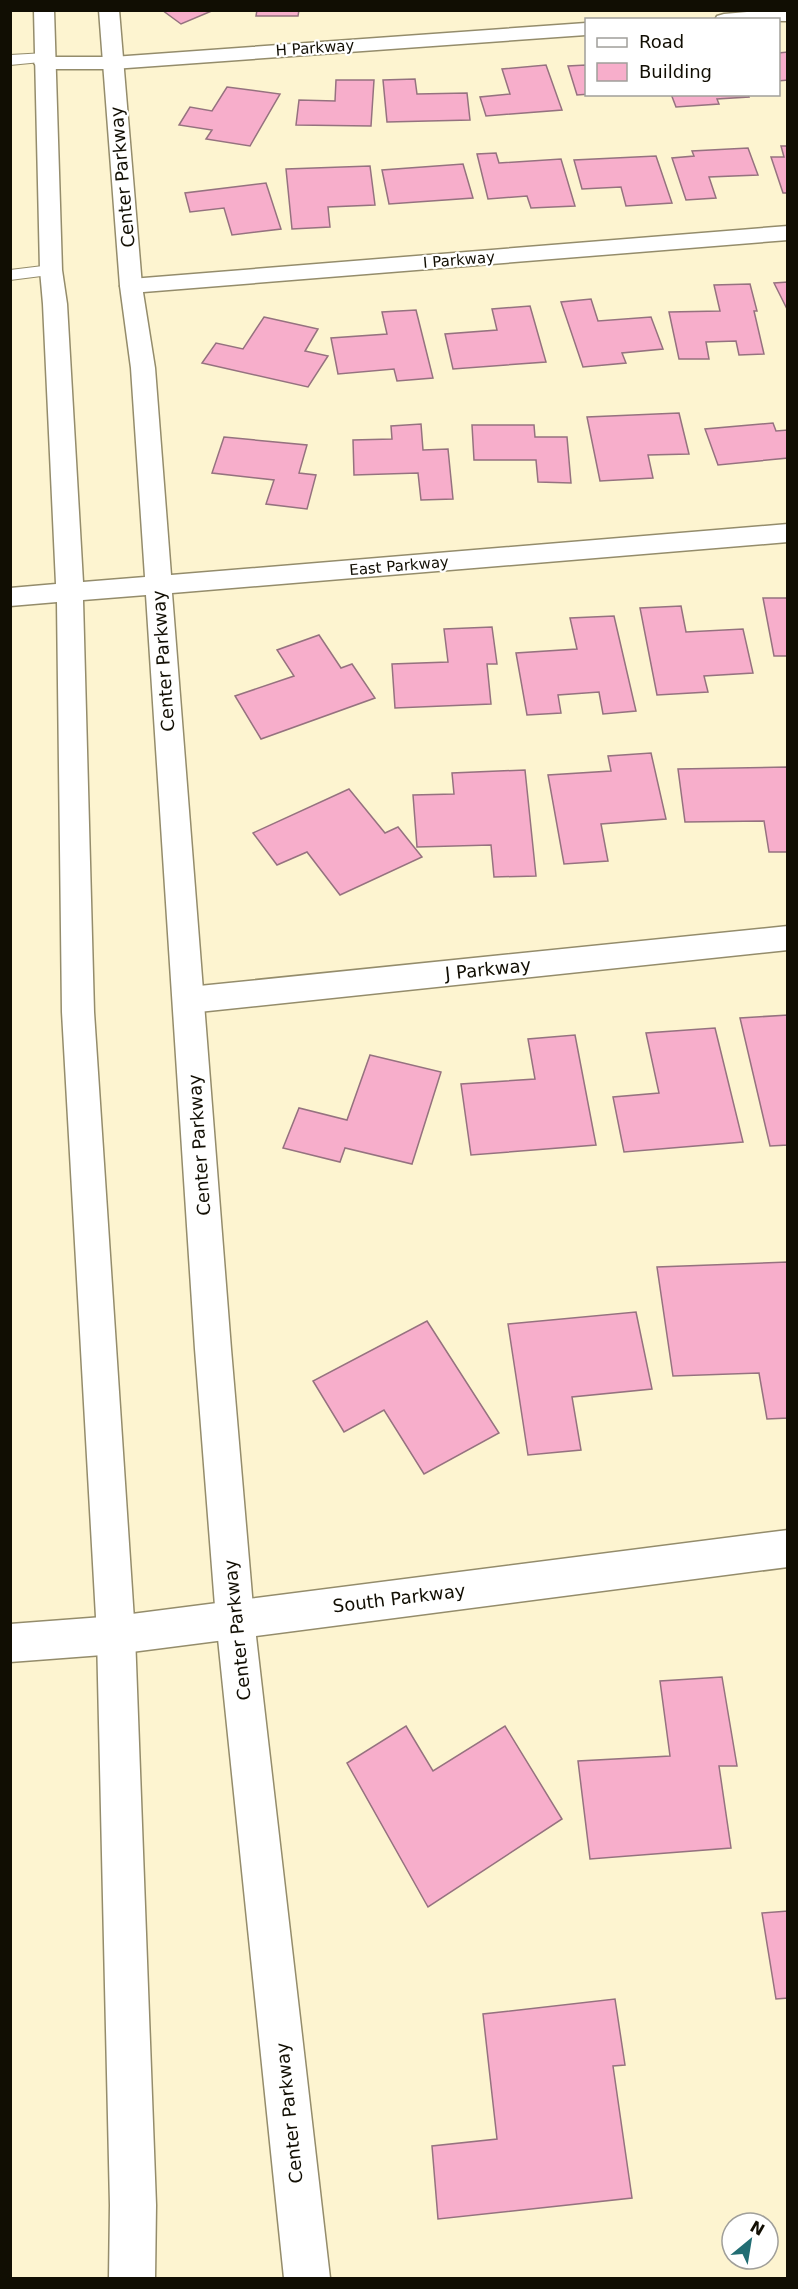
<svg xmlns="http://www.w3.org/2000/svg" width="798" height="2289" font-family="'DejaVu Sans',sans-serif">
<rect width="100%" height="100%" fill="#fdf4d0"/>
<!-- building -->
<g fill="#f7aecb" stroke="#95727f" stroke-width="1.5">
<polygon points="162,10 214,10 181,24"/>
<polygon points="257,10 299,10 298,16 256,16"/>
<polygon points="788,52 788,80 778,81 778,53"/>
<polygon points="546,65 562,110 486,116 480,97 510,94 502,69"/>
<polygon points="586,65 586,94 590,94 577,95 568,66"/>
<polygon points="415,79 417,94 467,93 470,120 387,122 383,80"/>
<polygon points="336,80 374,80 371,126 296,125 299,100 335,101"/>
<polygon points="227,87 280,94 250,146 206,139 212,130 179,125 190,107 212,111"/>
<polygon points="671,94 748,94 749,97 717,99 719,104 676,107"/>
<polygon points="781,146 788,146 788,193 783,193 771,157 784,157"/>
<polygon points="748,148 758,175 709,177 716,198 686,200 672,158 694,156 692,151"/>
<polygon points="496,153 499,163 561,159 575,206 531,208 527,196 488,199 477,154"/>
<polygon points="656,156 672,203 626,206 621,187 582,189 574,160"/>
<polygon points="463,164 473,198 389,204 382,170"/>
<polygon points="370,166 375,205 328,207 330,227 292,229 286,169"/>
<polygon points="266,183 281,229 232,235 224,208 190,212 185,193"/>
<polygon points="788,282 788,311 774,283"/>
<polygon points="750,284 757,311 754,311 764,354 739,355 736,341 706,342 709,359 679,359 669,312 720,311 714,285"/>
<polygon points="591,299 598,321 651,317 663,349 622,353 626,363 583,367 561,302"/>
<polygon points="530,306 546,362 453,369 445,334 497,330 492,309"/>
<polygon points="416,310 433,378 397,381 394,369 338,374 331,338 387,334 382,312"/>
<polygon points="264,317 318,329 305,351 328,356 308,387 202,363 216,343 243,349"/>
<polygon points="679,413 689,454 648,455 653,478 600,481 587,417"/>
<polygon points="773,423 776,431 788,430 788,458 718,465 705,429"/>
<polygon points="421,424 423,450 448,449 453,499 421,500 418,473 354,475 353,440 392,439 391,426"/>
<polygon points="472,425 534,425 535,437 567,437 571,483 538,482 536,460 474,460"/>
<polygon points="224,437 307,445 299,473 316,475 307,509 266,504 274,480 212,473"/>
<polygon points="763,598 788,598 788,656 774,656"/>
<polygon points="681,606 686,632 743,629 753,673 704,676 708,692 657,695 640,608"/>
<polygon points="614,616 636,711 603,714 599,692 558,695 561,713 527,715 516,653 577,649 570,618"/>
<polygon points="492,627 497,664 487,664 491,704 395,708 392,664 448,662 444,629"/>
<polygon points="319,635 341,668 352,664 375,698 261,739 235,696 294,676 277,650"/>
<polygon points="651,753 666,819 601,824 608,861 564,864 548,775 611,771 608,756"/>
<polygon points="787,767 788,852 769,852 764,821 685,822 678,769"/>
<polygon points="525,770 536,876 494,877 491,845 417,847 413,795 454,794 452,773"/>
<polygon points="349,789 385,833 398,827 422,857 340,895 307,852 277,865 253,833"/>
<polygon points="788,1015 788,1145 770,1146 740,1018"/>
<polygon points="715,1028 743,1142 624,1152 613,1097 659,1093 646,1033"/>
<polygon points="575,1035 596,1145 471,1155 461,1084 535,1079 528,1039"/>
<polygon points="370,1055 441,1072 412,1164 345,1148 340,1162 283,1148 299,1108 347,1120"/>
<polygon points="788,1262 788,1418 767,1419 759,1373 673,1376 657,1267"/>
<polygon points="636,1312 652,1389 572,1397 581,1450 528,1455 508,1324"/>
<polygon points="427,1321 499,1433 424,1474 384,1410 344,1432 313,1381"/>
<polygon points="722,1677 737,1766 719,1766 731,1848 590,1859 578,1761 670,1756 660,1681"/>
<polygon points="406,1726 433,1771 505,1726 562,1819 428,1907 347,1763"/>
<polygon points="788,1911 788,1998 776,1999 762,1913"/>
<polygon points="615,1999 625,2065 613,2066 632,2198 438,2219 432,2146 497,2139 483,2014"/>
</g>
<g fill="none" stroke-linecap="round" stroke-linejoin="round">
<!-- lane casing -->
<g stroke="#948c6b" stroke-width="2">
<g id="lane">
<polygon points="46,53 54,58 51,61 10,65 10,55"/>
<polygon points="51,265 57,266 60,270 57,274 10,280 10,270"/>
</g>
</g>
<!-- street casing -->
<g stroke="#948c6b" stroke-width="3">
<g id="street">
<polygon points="770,10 788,10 788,21 715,20 717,16 724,14"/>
<polygon points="586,23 586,35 113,69 44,69 37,67 34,63 37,59 44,57 113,57"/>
<polygon points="788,226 788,240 131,293 123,291 120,286 123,281 131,279"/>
<polygon points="788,926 788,950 189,1013 178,1009 173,1000 178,991 189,987"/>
<polygon points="788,1530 788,1567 116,1654 10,1662 10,1624 116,1616"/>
</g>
</g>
<!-- secondary casing -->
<g stroke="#948c6b" stroke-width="3">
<polygon id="secondary" points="34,10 54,10 62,270 67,304 83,582 145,577 131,368 120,286 99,10 119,10 142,286 155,368 171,575 788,524 788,542 172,593 231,1349 254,1619 330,2278 284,2278 216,1619 195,1349 146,595 83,600 94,1012 135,1635 156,2205 155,2278 109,2278 110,2205 97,1635 62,1012 57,602 10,606 10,588 56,584 43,304 40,270"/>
</g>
<!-- lane -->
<use href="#lane" fill="#fff" fill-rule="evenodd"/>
<!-- street -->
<use href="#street" fill="#fff" fill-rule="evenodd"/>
<!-- secondary -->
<use href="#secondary" fill="#fff" fill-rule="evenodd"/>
</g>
<g text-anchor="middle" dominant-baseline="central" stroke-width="4.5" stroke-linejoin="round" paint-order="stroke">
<!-- far-street labels -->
<g font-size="15" fill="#110e03" stroke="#fff">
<text transform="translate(315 48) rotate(-4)">H Parkway</text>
<text transform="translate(459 260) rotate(-5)">I Parkway</text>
<text transform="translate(399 566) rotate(-5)">East Parkway</text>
</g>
<!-- street labels -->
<g font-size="18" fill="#110e03" stroke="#fff">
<text transform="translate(122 177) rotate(-95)">Center Parkway</text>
<text transform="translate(163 661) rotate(-94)">Center Parkway</text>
<text transform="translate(488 969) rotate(-6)">J Parkway</text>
<text transform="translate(199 1145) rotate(-94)">Center Parkway</text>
<text transform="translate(399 1598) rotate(-7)">South Parkway</text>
<text transform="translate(237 1630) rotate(-96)">Center Parkway</text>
<text transform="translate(289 2113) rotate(-96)">Center Parkway</text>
</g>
</g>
<!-- border -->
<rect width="798" height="2289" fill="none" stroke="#110e03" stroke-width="24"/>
<!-- legend -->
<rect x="585" y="18" width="195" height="78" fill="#ffffff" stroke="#a09f9a" stroke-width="1.5"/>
<rect x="597" y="38" width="30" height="9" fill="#ffffff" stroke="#a09f9a" stroke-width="1.5"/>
<text x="639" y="48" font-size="18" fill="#110e03">Road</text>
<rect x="597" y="63" width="30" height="18" fill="#f7aecb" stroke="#a09f9a" stroke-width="1.5"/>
<text x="639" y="78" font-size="18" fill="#110e03">Building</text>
<!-- north arrow -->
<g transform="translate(750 2241) rotate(30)"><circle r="28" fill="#ffffff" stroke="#a09f9a" stroke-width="1.5"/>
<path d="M0-4.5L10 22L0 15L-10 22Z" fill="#216d73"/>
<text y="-9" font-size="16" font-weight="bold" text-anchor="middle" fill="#110e03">N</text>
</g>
</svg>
